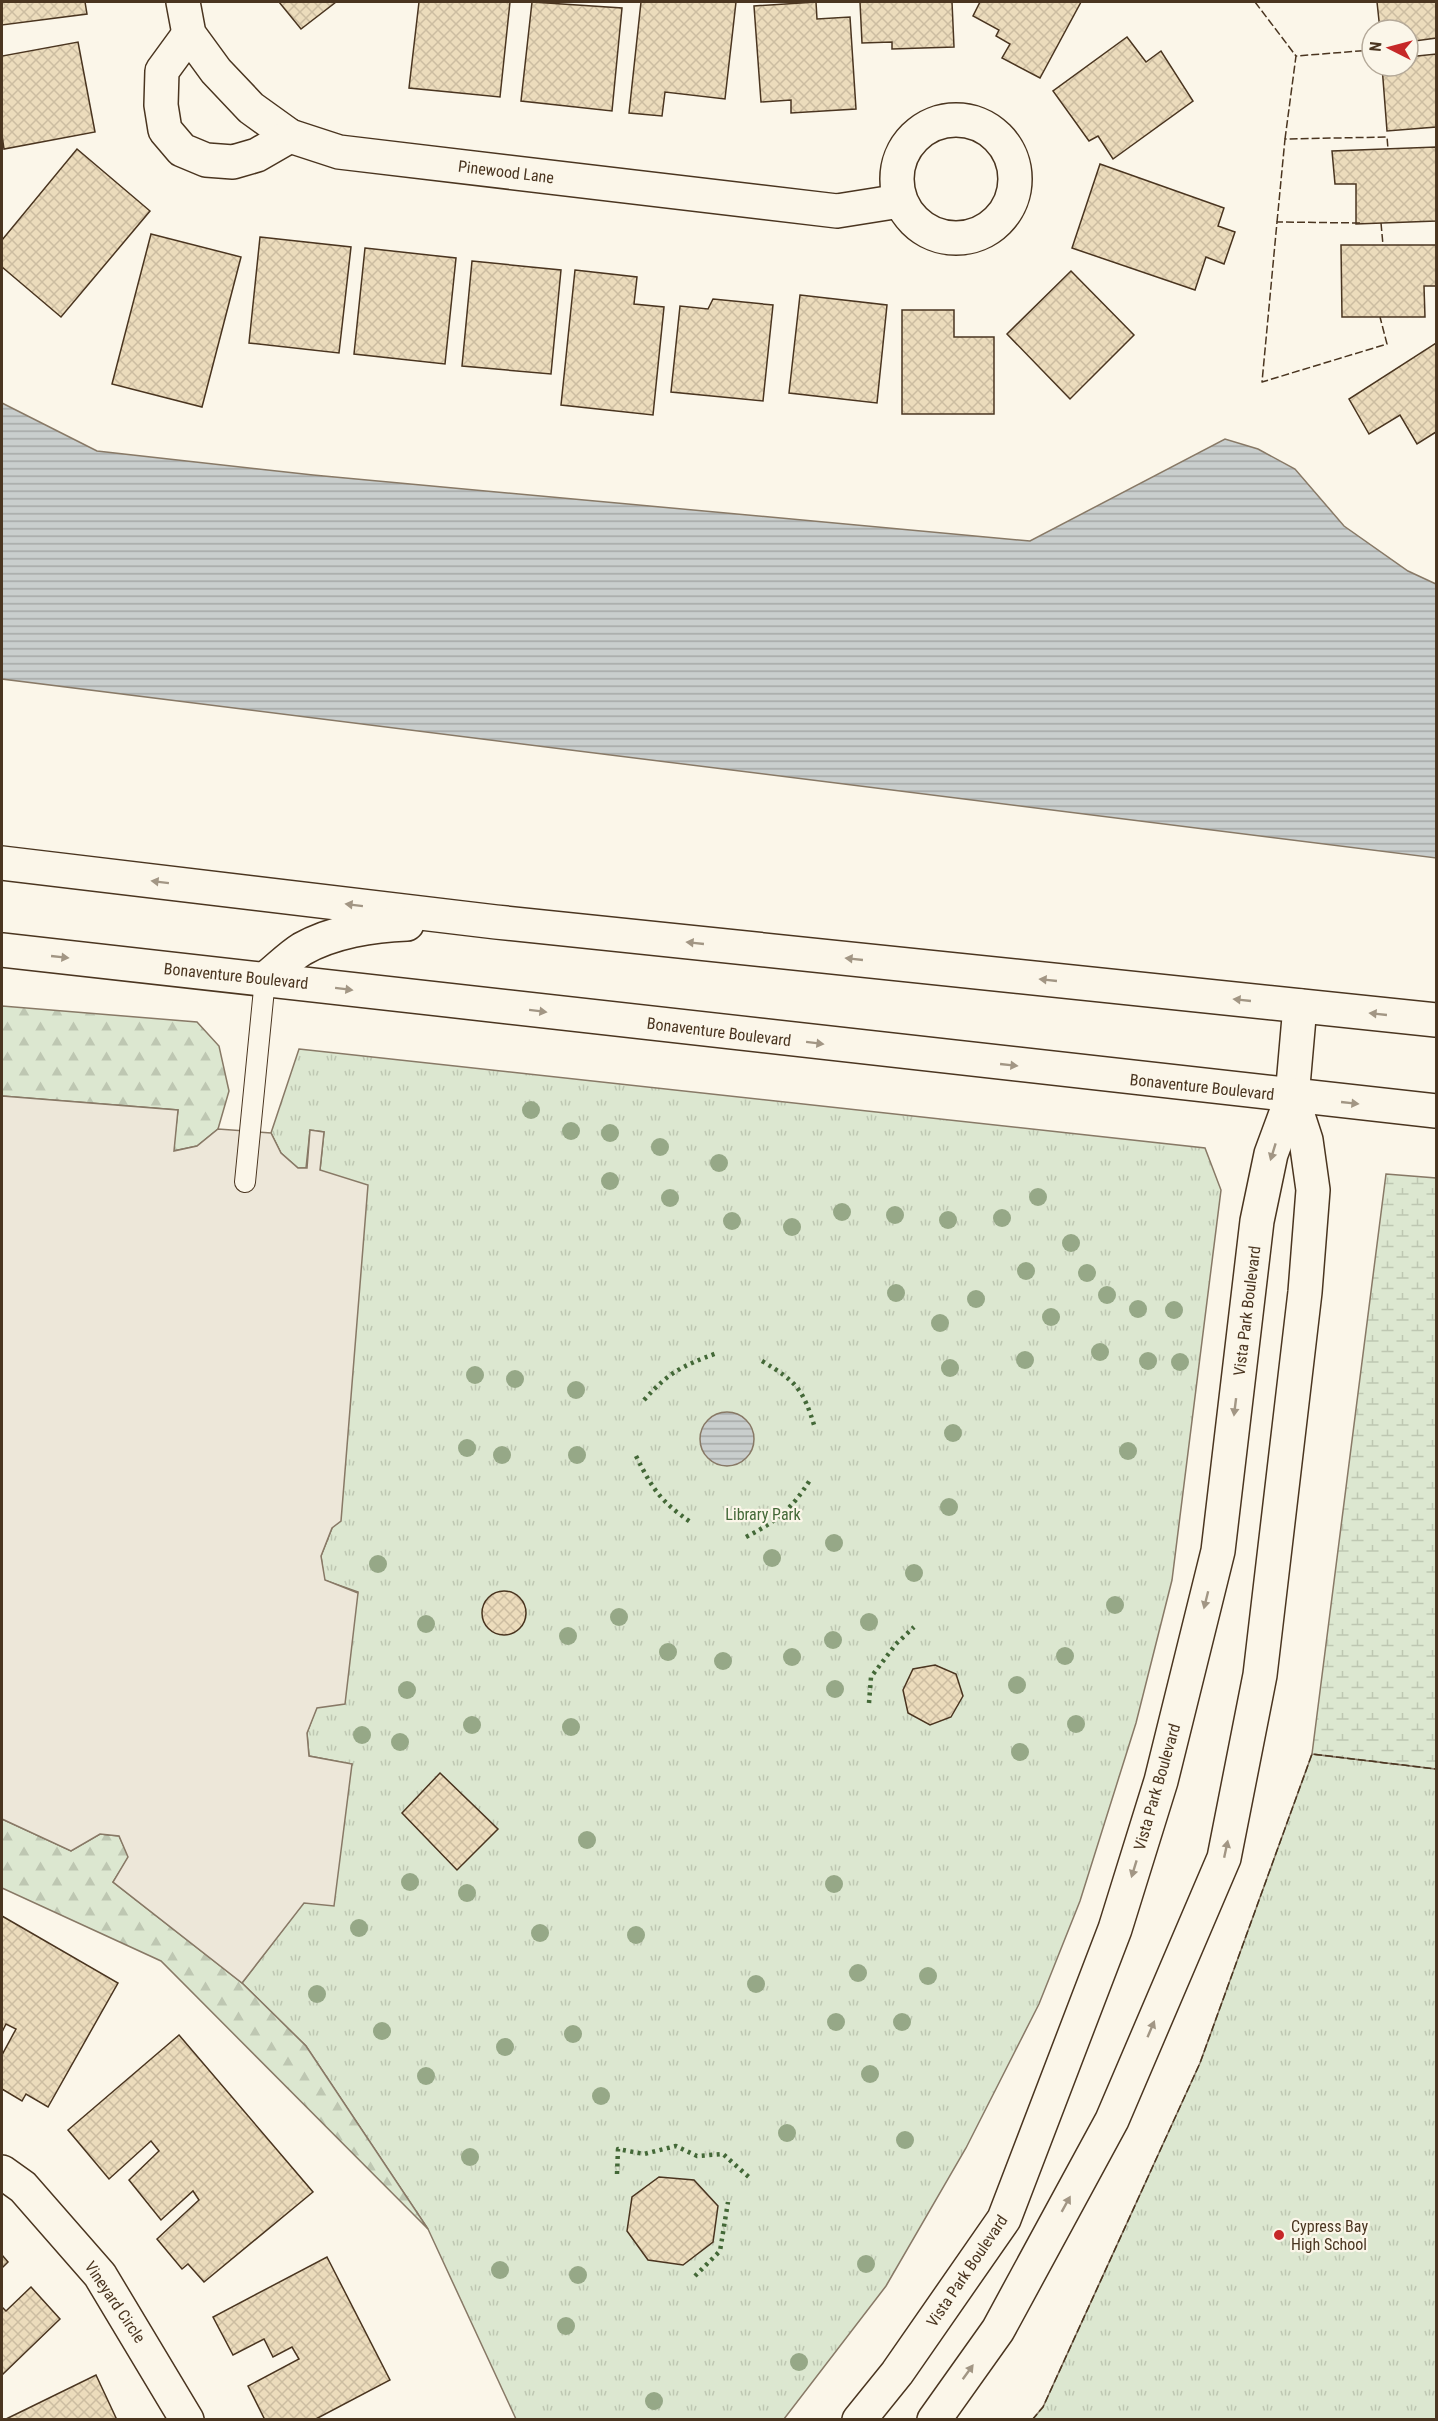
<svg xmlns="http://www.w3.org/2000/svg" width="1438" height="2421" font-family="'Roboto Condensed',sans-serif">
<defs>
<pattern id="grass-tufts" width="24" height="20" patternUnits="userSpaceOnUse" patternTransform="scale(1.5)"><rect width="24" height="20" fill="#dce7d0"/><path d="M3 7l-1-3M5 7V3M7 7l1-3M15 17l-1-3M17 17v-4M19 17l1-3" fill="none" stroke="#bec7b2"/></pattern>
<pattern id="forest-firs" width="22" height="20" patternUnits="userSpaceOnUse" patternTransform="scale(1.5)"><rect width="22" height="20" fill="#dce7d0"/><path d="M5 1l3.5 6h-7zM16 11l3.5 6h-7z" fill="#bec7b2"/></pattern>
<pattern id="wetland-marsh" width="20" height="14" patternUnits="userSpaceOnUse" patternTransform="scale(1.5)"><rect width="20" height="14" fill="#dce7d0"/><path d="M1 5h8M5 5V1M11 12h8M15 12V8" fill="none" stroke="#bec7b2"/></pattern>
<pattern id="water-rules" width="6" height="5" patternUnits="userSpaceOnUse" patternTransform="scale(1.5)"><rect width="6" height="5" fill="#c9cecd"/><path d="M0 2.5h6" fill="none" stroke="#a5a8a6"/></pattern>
<pattern id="building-cross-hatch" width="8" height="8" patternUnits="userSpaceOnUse" patternTransform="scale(1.5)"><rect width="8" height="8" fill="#ecdcbc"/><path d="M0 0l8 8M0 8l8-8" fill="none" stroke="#ccbda1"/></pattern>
</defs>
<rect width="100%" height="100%" fill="#fbf6e9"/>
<!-- grass -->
<g fill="url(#grass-tufts)" stroke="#887966" stroke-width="1.5">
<polygon points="299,1049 1205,1148 1221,1190 1172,1580 1136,1723 1080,1901 1039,2004 966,2148 886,2286 784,2419 516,2419 428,2229 306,2046 242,1983 304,1902 352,1764 309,1756 307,1733 358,1592 324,1580 321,1556 332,1528 320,1170 324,1132 310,1130 306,1168 298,1168 281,1153 271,1133"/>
<polygon points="1312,1754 1436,1769 1436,2419 1032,2420 1043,2407 1200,2063"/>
</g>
<!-- forest -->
<g fill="url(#forest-firs)" stroke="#887966" stroke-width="1.5">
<polygon points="2,1006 197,1022 219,1046 229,1091 218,1129 197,1146 173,1151 178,1110 2,1096"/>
<polygon points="2,1819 71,1851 100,1834 119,1836 129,1857 113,1882 242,1983 306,2046 428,2229 161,1961 2,1888"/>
</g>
<!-- wetland -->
<polygon fill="url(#wetland-marsh)" stroke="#887966" stroke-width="1.5" points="1386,1174 1436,1178 1436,1769 1312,1754"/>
<!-- parking -->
<polygon fill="#ede7d9" stroke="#887966" stroke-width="1.5" points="2,1096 178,1110 174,1151 197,1146 218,1129 271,1133 281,1153 298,1168 307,1168 310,1130 324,1132 320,1170 368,1185 341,1521 332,1528 321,1556 325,1580 358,1593 345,1704 317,1708 307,1733 309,1756 352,1764 334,1906 304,1903 242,1983 113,1882 128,1857 119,1836 100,1834 71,1851 2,1819"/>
<!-- water -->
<g fill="url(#water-rules)" stroke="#887966" stroke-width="1.5">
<polygon points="2,403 97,451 313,475 1030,541 1225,439 1258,449 1295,469 1344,526 1408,571 1436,584 1436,858 2,679"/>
<circle cx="727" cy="1439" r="27"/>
</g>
<!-- building -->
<g fill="url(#building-cross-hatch)" stroke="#4a3520" stroke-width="1.5">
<polygon points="2,2 85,2 87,14 2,25"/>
<polygon points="279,2 336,2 301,29"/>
<polygon points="419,2 510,2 500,97 409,88"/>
<polygon points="532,2 622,8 612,111 521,101"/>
<polygon points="641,2 736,2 725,99 665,92 662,116 629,113"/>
<polygon points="816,2 817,19 850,17 856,109 791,113 791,100 761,102 754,6"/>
<polygon points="860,2 952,2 954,47 892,49 892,42 862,43"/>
<polygon points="980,2 1081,2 1040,78 1002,58 1010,44 996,36 999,30 973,16"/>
<polygon points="1377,2 1436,2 1436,38 1408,42 1408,30 1380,30"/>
<polygon points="1127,37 1146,62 1161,51 1193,101 1113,159 1098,136 1089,141 1053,91"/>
<polygon points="78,42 95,132 4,149 2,135 2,56"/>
<polygon points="1436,54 1436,127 1387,131 1382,66 1408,66 1408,57"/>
<polygon points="1436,147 1436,221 1356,224 1356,184 1335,184 1332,151"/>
<polygon points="77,149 150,211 61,317 2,267 2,240"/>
<polygon points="1100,164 1224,208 1218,226 1235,232 1224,264 1206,257 1195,290 1072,248"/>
<polygon points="151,234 241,257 202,407 112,384"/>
<polygon points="260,237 351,247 339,353 249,343"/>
<polygon points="1341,245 1436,245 1436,286 1424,286 1425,317 1342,317"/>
<polygon points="365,248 456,258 445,364 354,354"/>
<polygon points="472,261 561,270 551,374 462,366"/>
<polygon points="575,270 637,277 634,304 664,307 653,415 561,405"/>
<polygon points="1071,271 1134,335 1070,399 1007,334"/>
<polygon points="800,295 887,305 877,403 789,393"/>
<polygon points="713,299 773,305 763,401 671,392 680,306 708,309"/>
<polygon points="902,310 954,310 954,337 994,337 994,414 902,414"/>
<polygon points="1436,343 1436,432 1417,444 1400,415 1369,434 1349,399"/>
<circle cx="504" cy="1613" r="22"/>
<polygon points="935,1665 956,1674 963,1696 951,1717 930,1725 908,1713 903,1690 913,1669"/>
<polygon points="440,1773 498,1829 457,1870 402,1813"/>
<polygon points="2,1916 118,1983 48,2107 26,2094 22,2101 2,2089 2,2055 16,2029 6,2024 2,2032"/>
<polygon points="179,2035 313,2192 204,2282 188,2264 182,2269 157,2239 199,2200 193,2191 161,2220 129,2180 159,2151 151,2141 109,2179 68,2130"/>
<polygon points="659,2177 694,2180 718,2206 713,2242 683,2265 648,2260 627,2231 632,2197"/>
<polygon points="2,2255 8,2262 2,2268"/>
<polygon points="327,2257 390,2380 314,2420 265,2420 248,2386 299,2359 292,2347 273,2357 264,2339 233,2355 213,2317"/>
<polygon points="31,2287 60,2319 2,2375 2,2307 6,2311"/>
<polygon points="96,2375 117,2420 4,2420"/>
</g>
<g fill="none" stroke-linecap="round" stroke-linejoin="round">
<!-- lane casing -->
<g stroke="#4a3520" stroke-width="22">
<polyline id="lane" points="245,1182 265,979"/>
</g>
<!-- street casing -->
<g stroke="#4a3520" stroke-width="36">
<g id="street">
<polyline points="183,2 189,34 216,71 251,108 290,136 339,152 837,211 900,201"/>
<polyline points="189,34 162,71 161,105 165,130 182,150 206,160 233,162 257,155 290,136"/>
<circle cx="956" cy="179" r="59"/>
<polyline points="2,2172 23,2187 100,2275 187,2420"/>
<polyline points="859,2420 897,2373 1004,2219 1115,1929 1161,1781 1218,1551 1257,1221 1271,1154 1292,1097 1300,1006"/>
<polyline points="934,2420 998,2330 1112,2120 1224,1858 1260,1675 1305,1292 1313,1190 1306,1140 1292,1097"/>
</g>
</g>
<!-- secondary casing -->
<g stroke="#4a3520" stroke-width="36">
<g id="secondary">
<polyline points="2,863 496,922 1436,1020"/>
<polyline points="2,950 1436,1111"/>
<path d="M 265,979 C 277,970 289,957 302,949 C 332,932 373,925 407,924"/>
</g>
</g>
<!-- lane -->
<use href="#lane" stroke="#fbf6e9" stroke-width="20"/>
<!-- street -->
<use href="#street" stroke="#fbf6e9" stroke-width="33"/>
<!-- secondary -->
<use href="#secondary" stroke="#fbf6e9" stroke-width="33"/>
<!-- hedge -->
<g stroke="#436837" stroke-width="4.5" stroke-dasharray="3 4.5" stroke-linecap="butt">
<path d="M 762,1361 C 797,1382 803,1389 815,1428"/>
<path d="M 644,1400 C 669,1372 682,1366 717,1353"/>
<path d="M 636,1456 C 653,1490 661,1502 692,1523"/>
<path d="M 746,1537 C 777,1521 791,1510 810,1480"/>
<polyline points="869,1703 871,1677 896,1644 914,1627"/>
<polyline points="617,2174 618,2149 644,2154 676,2146 697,2156 723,2154 751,2179"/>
<polyline points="695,2276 720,2251 728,2202"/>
</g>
<!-- fence -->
<g stroke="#4a3520" stroke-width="1.5" stroke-dasharray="8 3" stroke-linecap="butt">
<polyline points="1255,2 1296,56"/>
<polyline points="1285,139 1296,56 1372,50"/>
<polyline points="1277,222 1285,139 1387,137 1388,149"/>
<polyline points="1360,223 1277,222 1262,382 1387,344 1380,317"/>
<polyline points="1381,223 1383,245"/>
<polyline points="1032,2420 1043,2407 1200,2063 1312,1754 1436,1769"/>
</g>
</g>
<!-- trees -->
<g fill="#96a887">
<circle cx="531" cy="1110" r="9"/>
<circle cx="571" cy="1131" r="9"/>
<circle cx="610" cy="1133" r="9"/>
<circle cx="660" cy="1147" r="9"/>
<circle cx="719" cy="1163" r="9"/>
<circle cx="610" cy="1181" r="9"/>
<circle cx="1038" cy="1197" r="9"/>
<circle cx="670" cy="1198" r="9"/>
<circle cx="842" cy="1212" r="9"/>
<circle cx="895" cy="1215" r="9"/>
<circle cx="1002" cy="1218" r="9"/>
<circle cx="948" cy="1220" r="9"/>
<circle cx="732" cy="1221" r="9"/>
<circle cx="792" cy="1227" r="9"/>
<circle cx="1071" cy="1243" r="9"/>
<circle cx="1026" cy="1271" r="9"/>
<circle cx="1087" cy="1273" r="9"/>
<circle cx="896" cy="1293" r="9"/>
<circle cx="1107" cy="1295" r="9"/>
<circle cx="976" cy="1299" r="9"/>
<circle cx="1138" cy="1309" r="9"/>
<circle cx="1174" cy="1310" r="9"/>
<circle cx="1051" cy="1317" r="9"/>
<circle cx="940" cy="1323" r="9"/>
<circle cx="1100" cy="1352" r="9"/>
<circle cx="1025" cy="1360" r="9"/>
<circle cx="1148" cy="1361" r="9"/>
<circle cx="1180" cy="1362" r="9"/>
<circle cx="950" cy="1368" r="9"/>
<circle cx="475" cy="1375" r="9"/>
<circle cx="515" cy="1379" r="9"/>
<circle cx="576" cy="1390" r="9"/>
<circle cx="953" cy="1433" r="9"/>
<circle cx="467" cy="1448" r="9"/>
<circle cx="1128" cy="1451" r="9"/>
<circle cx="502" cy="1455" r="9"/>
<circle cx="577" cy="1455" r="9"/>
<circle cx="949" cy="1507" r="9"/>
<circle cx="834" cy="1543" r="9"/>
<circle cx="772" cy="1558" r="9"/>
<circle cx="378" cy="1564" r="9"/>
<circle cx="914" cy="1573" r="9"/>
<circle cx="1115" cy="1605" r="9"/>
<circle cx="619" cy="1617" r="9"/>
<circle cx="869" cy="1622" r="9"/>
<circle cx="426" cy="1624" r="9"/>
<circle cx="568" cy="1636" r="9"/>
<circle cx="833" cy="1640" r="9"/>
<circle cx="668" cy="1652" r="9"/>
<circle cx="1065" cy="1656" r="9"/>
<circle cx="792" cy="1657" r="9"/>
<circle cx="723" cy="1661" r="9"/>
<circle cx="1017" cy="1685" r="9"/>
<circle cx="835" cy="1689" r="9"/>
<circle cx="407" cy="1690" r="9"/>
<circle cx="1076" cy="1724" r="9"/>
<circle cx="472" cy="1725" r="9"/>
<circle cx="571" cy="1727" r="9"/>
<circle cx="362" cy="1735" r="9"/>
<circle cx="400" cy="1742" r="9"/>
<circle cx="1020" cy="1752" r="9"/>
<circle cx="587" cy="1840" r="9"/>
<circle cx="410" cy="1882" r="9"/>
<circle cx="834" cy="1884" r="9"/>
<circle cx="467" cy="1893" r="9"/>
<circle cx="359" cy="1928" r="9"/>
<circle cx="540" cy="1933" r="9"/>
<circle cx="636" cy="1935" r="9"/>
<circle cx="858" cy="1973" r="9"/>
<circle cx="928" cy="1976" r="9"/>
<circle cx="756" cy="1984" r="9"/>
<circle cx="317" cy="1994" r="9"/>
<circle cx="836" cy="2022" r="9"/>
<circle cx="902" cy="2022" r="9"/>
<circle cx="382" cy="2031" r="9"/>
<circle cx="573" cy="2034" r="9"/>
<circle cx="505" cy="2047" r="9"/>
<circle cx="870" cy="2074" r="9"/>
<circle cx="426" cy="2076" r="9"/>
<circle cx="601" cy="2096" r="9"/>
<circle cx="787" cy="2133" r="9"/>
<circle cx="905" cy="2140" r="9"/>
<circle cx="470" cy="2157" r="9"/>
<circle cx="866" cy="2264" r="9"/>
<circle cx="500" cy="2270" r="9"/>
<circle cx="578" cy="2275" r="9"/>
<circle cx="566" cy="2326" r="9"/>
<circle cx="799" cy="2362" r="9"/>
<circle cx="654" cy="2401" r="9"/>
</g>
<!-- one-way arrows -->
<defs><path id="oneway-solid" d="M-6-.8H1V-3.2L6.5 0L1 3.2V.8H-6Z" transform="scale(1.5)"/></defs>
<g fill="#a29684">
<use href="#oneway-solid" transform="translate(160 882) rotate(-173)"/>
<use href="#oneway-solid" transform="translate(354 905) rotate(-173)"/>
<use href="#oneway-solid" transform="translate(695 943) rotate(-174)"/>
<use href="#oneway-solid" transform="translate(60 957) rotate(6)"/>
<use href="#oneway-solid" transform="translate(854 959) rotate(-174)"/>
<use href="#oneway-solid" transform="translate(1048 980) rotate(-174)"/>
<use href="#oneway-solid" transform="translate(344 989) rotate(7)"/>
<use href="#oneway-solid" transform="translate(1242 1000) rotate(-174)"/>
<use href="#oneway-solid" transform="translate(538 1011) rotate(7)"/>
<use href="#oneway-solid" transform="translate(1378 1014) rotate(-174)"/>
<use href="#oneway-solid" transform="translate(815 1043) rotate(7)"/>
<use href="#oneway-solid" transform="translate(1009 1065) rotate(6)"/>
<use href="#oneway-solid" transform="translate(1350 1103) rotate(6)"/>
<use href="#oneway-solid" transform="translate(1273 1152) rotate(107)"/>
<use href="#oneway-solid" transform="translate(1235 1407) rotate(97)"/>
<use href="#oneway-solid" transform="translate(1206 1600) rotate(104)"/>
<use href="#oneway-solid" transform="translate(1226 1849) rotate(-78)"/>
<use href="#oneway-solid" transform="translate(1134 1869) rotate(107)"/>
<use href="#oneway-solid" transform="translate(1151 2029) rotate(-67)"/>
<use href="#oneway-solid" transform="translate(1066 2204) rotate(-61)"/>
<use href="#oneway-solid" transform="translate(968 2372) rotate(-54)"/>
</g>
<!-- markers -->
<circle fill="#c62828" stroke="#fbf6e9" stroke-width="2" cx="1279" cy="2235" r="6"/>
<g text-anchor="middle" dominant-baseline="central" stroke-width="4.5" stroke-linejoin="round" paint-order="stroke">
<!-- street labels -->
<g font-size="16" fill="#4a3520" stroke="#fbf6e9">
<text transform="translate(506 172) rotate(7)">Pinewood Lane</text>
<text transform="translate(236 976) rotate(6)">Bonaventure Boulevard</text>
<text transform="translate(719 1032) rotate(7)">Bonaventure Boulevard</text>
<text transform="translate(1202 1087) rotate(6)">Bonaventure Boulevard</text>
<text transform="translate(1247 1311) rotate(-83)">Vista Park Boulevard</text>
<text transform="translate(1157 1787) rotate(-74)">Vista Park Boulevard</text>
<text transform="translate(967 2271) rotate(-56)">Vista Park Boulevard</text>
<text transform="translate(115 2302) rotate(56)">Vineyard Circle</text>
</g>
<!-- park labels -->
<g font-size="16" fill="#436837" stroke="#fbf6e9">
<text x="763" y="1514">Library Park</text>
</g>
<!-- poi labels -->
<g font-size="16" fill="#4a3520" stroke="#fbf6e9" text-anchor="start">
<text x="1291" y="2226">Cypress Bay<tspan x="1291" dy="18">High School</tspan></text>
</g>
</g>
<!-- border -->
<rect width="1438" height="2421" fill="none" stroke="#4a3520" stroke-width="6"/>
<!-- north arrow -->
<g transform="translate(1390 48) rotate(276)"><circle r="28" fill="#fbf6e9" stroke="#b4a999" stroke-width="1.5"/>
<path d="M0-4.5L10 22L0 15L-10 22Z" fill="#c62828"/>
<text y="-9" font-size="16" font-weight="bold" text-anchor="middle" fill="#4a3520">N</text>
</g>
</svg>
